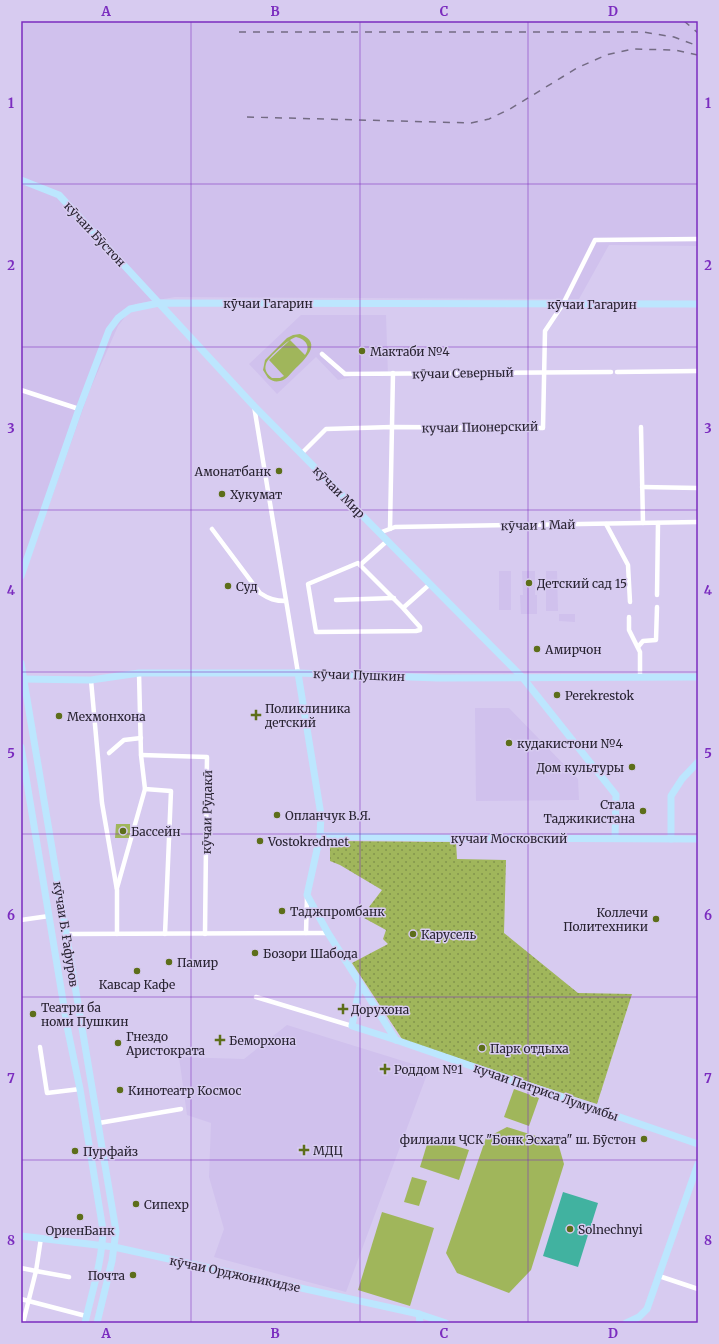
<svg xmlns="http://www.w3.org/2000/svg" width="719" height="1344" font-family="Merriweather,serif">
<defs>
<pattern id="park-dots" width="8" height="8" patternUnits="userSpaceOnUse"><rect width="8" height="8" fill="#a0b65b"/><path d="M2 2h.1M6 6h.1" fill="none" stroke="#82944c" stroke-width="1.8" stroke-linecap="round"/></pattern>
</defs>
<rect width="100%" height="100%" fill="#d7cbf0"/>
<!-- built -->
<g fill="#d0c1ed">
<polygon points="21,21 698,21 698,246 609,245 579,299 175,297 135,304 118,326 89,392 21,584"/>
<polygon points="301,315 386,315 388,376 352,377 338,380 316,357 277,394 249,364"/>
<rect x="499" y="571" width="12" height="39"/>
<polygon points="522,571 535,571 535,595 537,595 537,614 521,614 520,595 523,595"/>
<polygon points="546,571 557,571 558,611 546,611"/>
<polygon points="559,614 575,614 575,622 559,621"/>
<polygon points="475,708 509,708 578,779 579,800 476,801"/>
<polygon points="287,1025 429,1069 346,1292 214,1257 224,1229 209,1177 211,1123 187,1115 179,1057 244,1059"/>
</g>
<!-- grass -->
<g fill="#a0b65b" fill-rule="evenodd">
<path d="M 300,334 C 324,343 304,360 294,370 C 290,374 286,380 280,381 C 275,382 272,381 268,378 L 263,370 L 265,360 L 287,338 L 293,335 ZM 296,337 C 306,339 311,347 305,355 L 290,340 L 269,360 L 284,376 L 280,378 L 272,378 C 267,374 264,370 266,364 C 268,357 290,338 296,337 Z"/>
<polygon points="116,824 130,824 130,838 115,838"/>
<polygon points="514,1089 539,1098 529,1126 504,1117"/>
<polygon points="507,1127 558,1143 564,1164 531,1270 509,1293 457,1273 446,1253 486,1138"/>
<polygon points="429,1138 469,1150 459,1180 420,1167"/>
<polygon points="412,1177 427,1181 419,1206 404,1202"/>
<polygon points="382,1212 434,1228 410,1306 358,1290"/>
</g>
<!-- park -->
<polygon fill="url(#park-dots)" points="330,841 456,842 457,859 506,860 504,933 578,993 632,994 597,1104 404,1042 352,963 388,944 383,939 386,930 364,918 373,911 369,907 382,890 340,865 330,861"/>
<!-- water -->
<polygon fill="#41b2a0" points="563,1192 598,1203 578,1267 543,1256"/>
<g fill="none" stroke-linecap="round" stroke-linejoin="round">
<!-- street -->
<g stroke="#fff" stroke-width="4.5">
<polyline points="322,354 345,374 611,372"/>
<polyline points="617,372 698,371"/>
<polyline points="21,390 79,409"/>
<polyline points="254,406 298,673"/>
<polyline points="641,427 643,523"/>
<polyline points="301,454 326,429 392,427 543,428 545,331 563,304 595,240 698,239"/>
<polyline points="642,487 698,488"/>
<polyline points="606,524 628,565 630,602"/>
<path d="M 212,529 L 260,593 C 269,599 275,601 286,601"/>
<polyline points="390,529 393,373"/>
<polyline points="379,533 395,527 698,522"/>
<polyline points="360,565 387,541"/>
<polyline points="657,595 658,523"/>
<polyline points="336,600 394,598"/>
<polyline points="403,608 358,563 308,584 316,632 416,631 420,630 420,627 403,608 430,584"/>
<polyline points="629,617 629,630 640,652 640,677"/>
<polyline points="638,647 643,641 656,640 657,607"/>
<polyline points="91,680 102,803 117,890 117,934"/>
<polyline points="109,753 124,740 141,738"/>
<polyline points="141,755 207,757 205,934"/>
<polyline points="145,789 171,791 165,934"/>
<polyline points="117,888 145,789 141,755 139,673"/>
<polyline points="21,920 49,916"/>
<polyline points="306,933 307,897"/>
<polyline points="66,934 328,933"/>
<polyline points="256,997 352,1026"/>
<polyline points="40,1047 47,1093 80,1089"/>
<polyline points="99,1123 181,1109"/>
<polyline points="21,1268 36,1271 41,1238"/>
<polyline points="659,1276 698,1289"/>
<polyline points="21,1299 86,1316"/>
<polyline points="23,1323 36,1271 69,1277"/>
</g>
<!-- secondary -->
<g stroke="#bce6fe" stroke-width="7">
<polyline points="21,180 59,195 254,406 523,678 616,795 615,838"/>
<polyline points="21,576 79,409 109,330 118,318 130,309 159,303 698,304"/>
<polyline points="21,663 116,1231 112,1261 97,1323"/>
<polyline points="298,673 321,815 320,836 307,895 328,933 396,1040"/>
<polyline points="21,679 91,680 139,673 298,673 438,678 698,677"/>
<path d="M 21,747 L 68,1031 L 80,1089 L 103,1230 C 102,1262 92,1292 85,1323"/>
<polyline points="320,836 440,838 698,839"/>
<polyline points="671,839 671,796 682,779 698,762"/>
<polyline points="360,985 352,1026 396,1040 698,1144"/>
<polyline points="21,1236 114,1247 419,1314 446,1323"/>
<polyline points="419,1314 420,1323"/>
<polyline points="626,1323 639,1317 647,1309 698,1164"/>
</g>
<!-- rail -->
<g stroke="#736b83" stroke-width="1.5" stroke-dasharray="7 7" stroke-linecap="butt">
<polyline points="684,21 698,33"/>
<polyline points="239,32 643,32 674,37 698,46"/>
<polyline points="247,117 471,123 489,119 510,109 577,68 606,55 633,49 675,50 698,55"/>
</g>
</g>
<!-- grid -->
<path fill="none" stroke="#7b2cbf" stroke-width="1" stroke-opacity="0.55" d="M 191,21 L 191,1323M 360,21 L 360,1323M 528,21 L 528,1323M 21,184 L 698,184M 21,347 L 698,347M 21,510 L 698,510M 21,672 L 698,672M 21,834 L 698,834M 21,997 L 698,997M 21,1160 L 698,1160"/>
<!-- markers -->
<g fill="#5d6e1a" stroke="#d7cbf0" stroke-width="1.5">
<circle cx="362" cy="351" r="4"/>
<circle cx="279" cy="471" r="4"/>
<circle cx="222" cy="494" r="4"/>
<circle cx="529" cy="583" r="4"/>
<circle cx="228" cy="586" r="4"/>
<circle cx="537" cy="649" r="4"/>
<circle cx="557" cy="695" r="4"/>
<path d="M254 709h4v4h4v4h-4v4h-4v-4h-4v-4h4z"/>
<circle cx="59" cy="716" r="4"/>
<circle cx="509" cy="743" r="4"/>
<circle cx="632" cy="767" r="4"/>
<circle cx="643" cy="811" r="4"/>
<circle cx="277" cy="815" r="4"/>
<circle cx="123" cy="831" r="4"/>
<circle cx="260" cy="841" r="4"/>
<circle cx="282" cy="911" r="4"/>
<circle cx="656" cy="919" r="4"/>
<circle cx="413" cy="934" r="4"/>
<circle cx="255" cy="953" r="4"/>
<circle cx="169" cy="962" r="4"/>
<circle cx="137" cy="971" r="4"/>
<path d="M341 1003h4v4h4v4h-4v4h-4v-4h-4v-4h4z"/>
<circle cx="33" cy="1014" r="4"/>
<path d="M218 1034h4v4h4v4h-4v4h-4v-4h-4v-4h4z"/>
<circle cx="118" cy="1043" r="4"/>
<circle cx="482" cy="1048" r="4"/>
<path d="M383 1063h4v4h4v4h-4v4h-4v-4h-4v-4h4z"/>
<circle cx="120" cy="1090" r="4"/>
<circle cx="644" cy="1139" r="4"/>
<path d="M302 1144h4v4h4v4h-4v4h-4v-4h-4v-4h4z"/>
<circle cx="75" cy="1151" r="4"/>
<circle cx="136" cy="1204" r="4"/>
<circle cx="80" cy="1217" r="4"/>
<circle cx="570" cy="1229" r="4"/>
<circle cx="133" cy="1275" r="4"/>
</g>
<g text-anchor="middle" dominant-baseline="central" stroke-width="3" stroke-linejoin="round" paint-order="stroke">
<!-- street labels -->
<g font-size="12" fill="#282331" stroke="#d7cbf0">
<text transform="translate(95 234) rotate(47)">кӯчаи Бӯстон</text>
<text x="268" y="303">кӯчаи Гагарин</text>
<text x="592" y="304">кӯчаи Гагарин</text>
<text transform="translate(463 373) rotate(-1)">кӯчаи Северный</text>
<text transform="translate(480 427) rotate(-1)">кучаи Пионерский</text>
<text transform="translate(339 492) rotate(45)">кӯчаи Мир</text>
<text transform="translate(538 525) rotate(-1)">кӯчаи 1 Май</text>
<text transform="translate(359 675) rotate(2)">кӯчаи Пушкин</text>
<text transform="translate(207 812) rotate(-89)">кӯчаи Рӯдакӣ</text>
<text x="509" y="838">кучаи Московский</text>
<text transform="translate(66 934) rotate(81)">кӯчаи Б. Ғафуров</text>
<text transform="translate(546 1092) rotate(19)">кучаи Патриса Лумумбы</text>
<text transform="translate(235 1274) rotate(12)">кӯчаи Орджоникидзе</text>
</g>
<!-- poi labels -->
<g font-size="12" fill="#282331" stroke="#d7cbf0" text-anchor="start">
<text x="370" y="351">Мактаби №4</text>
<text x="271" y="471" text-anchor="end">Амонатбанк</text>
<text x="230" y="494">Хукумат</text>
<text x="537" y="583">Детский сад 15</text>
<text x="236" y="586">Суд</text>
<text x="545" y="649">Амирчон</text>
<text x="565" y="695">Perekrestok</text>
<text x="265" y="708">Поликлиника<tspan x="265" dy="14">детский</tspan></text>
<text x="67" y="716">Мехмонхона</text>
<text x="517" y="743">кудакистони №4</text>
<text x="624" y="767" text-anchor="end">Дом культуры</text>
<text x="635" y="804" text-anchor="end">Стала<tspan x="635" dy="14">Таджикистана</tspan></text>
<text x="285" y="815">Опланчук В.Я.</text>
<text x="131" y="831">Бассейн</text>
<text x="268" y="841">Vostokredmet</text>
<text x="290" y="911">Таджпромбанк</text>
<text x="648" y="912" text-anchor="end">Коллечи<tspan x="648" dy="14">Политехники</tspan></text>
<text x="421" y="934">Карусель</text>
<text x="263" y="953">Бозори Шабода</text>
<text x="177" y="962">Памир</text>
<text x="137" y="984" text-anchor="middle">Кавсар Кафе</text>
<text x="41" y="1007">Театри ба<tspan x="41" dy="14">номи Пушкин</tspan></text>
<text x="351" y="1009">Дорухона</text>
<text x="126" y="1036">Гнездо<tspan x="126" dy="14">Аристократа</tspan></text>
<text x="229" y="1040">Беморхона</text>
<text x="490" y="1048">Парк отдыха</text>
<text x="394" y="1069">Роддом №1</text>
<text x="128" y="1090">Кинотеатр Космос</text>
<text x="636" y="1139" text-anchor="end">филиали ҶСК "Бонк Эсхата" ш. Бӯстон</text>
<text x="313" y="1150">МДЦ</text>
<text x="83" y="1151">Пурфайз</text>
<text x="144" y="1204">Сипехр</text>
<text x="578" y="1229">Solnechnyi</text>
<text x="80" y="1230" text-anchor="middle">ОриенБанк</text>
<text x="125" y="1275" text-anchor="end">Почта</text>
</g>
</g>
<!-- border -->
<rect width="719" height="1344" fill="none" stroke="#d7cbf0" stroke-width="44"/>
<rect x="22" y="22" width="675" height="1300" fill="none" stroke="#7b2cbf" stroke-width="1.5"/>
<g font-size="13" text-anchor="middle" font-weight="bold" fill="#7b2cbf">
<text x="106" y="16">A</text>
<text x="275" y="16">B</text>
<text x="444" y="16">C</text>
<text x="613" y="16">D</text>
<text x="11" y="108">1</text>
<text x="708" y="108">1</text>
<text x="11" y="270">2</text>
<text x="708" y="270">2</text>
<text x="11" y="433">3</text>
<text x="708" y="433">3</text>
<text x="11" y="595">4</text>
<text x="708" y="595">4</text>
<text x="11" y="758">5</text>
<text x="708" y="758">5</text>
<text x="11" y="920">6</text>
<text x="708" y="920">6</text>
<text x="11" y="1083">7</text>
<text x="708" y="1083">7</text>
<text x="11" y="1245">8</text>
<text x="708" y="1245">8</text>
<text x="106" y="1338">A</text>
<text x="275" y="1338">B</text>
<text x="444" y="1338">C</text>
<text x="613" y="1338">D</text>
</g>
</svg>
